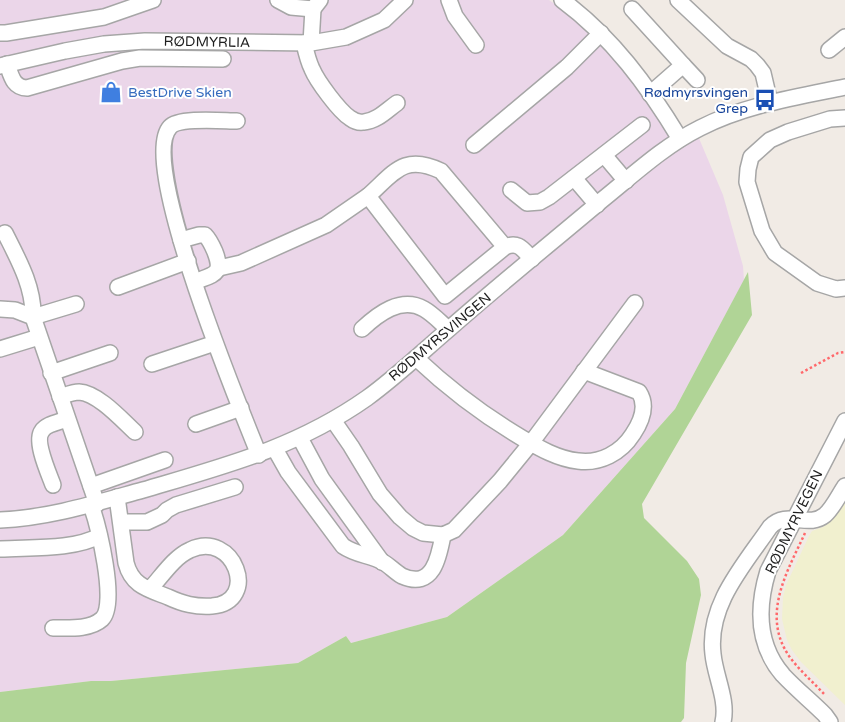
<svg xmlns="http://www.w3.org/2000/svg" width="845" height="722" font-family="'Varela Round',sans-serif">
<rect width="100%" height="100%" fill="#f1ebe5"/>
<!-- industrial -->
<polygon fill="#ebd6e9" points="0,0 549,0 590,29 611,51 679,146 698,136 723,195 743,266 744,280 675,409 563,535 447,617 351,643 346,636 298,663 111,681 91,681 0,692"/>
<!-- farmland -->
<polygon fill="#f1f0cf" points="845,498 845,705 801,662 792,650 787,640 782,619 783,597 786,585 809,536 812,531 823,527 828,522"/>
<!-- forest -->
<polygon fill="#b0d496" points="748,272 752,315 642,504 644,518 687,561 699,579 701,595 686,663 684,718 681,722 0,722 0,692 91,681 111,681 298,663 346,636 351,643 447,617 563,535 675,409"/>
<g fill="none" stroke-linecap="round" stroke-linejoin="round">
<!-- minor casing -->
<g stroke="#a6a6a6" stroke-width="18">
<g id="minor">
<polyline points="278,0 291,7 313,9 320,0"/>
<polyline points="449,0 455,16 476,45"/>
<path d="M 562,0 C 612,37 648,86 680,139"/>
<polyline points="678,0 727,46 751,59 757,65 763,73 770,103"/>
<polyline points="632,9 683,65 650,94"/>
<polyline points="0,33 6,33 104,17 153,0"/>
<path d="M 304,43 C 306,52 308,61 312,69 C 317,81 339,111 350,118 C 354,121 359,123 364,122 C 377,121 387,110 397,103"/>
<polyline points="311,43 313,9"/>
<polyline points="829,50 845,37"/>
<path d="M 7,64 C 11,75 13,88 27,88 L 122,61 L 140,58 L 223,59"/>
<polyline points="683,65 697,80"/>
<polyline points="0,66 65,51 104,44 145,41 311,43 346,37 384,20 405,0"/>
<polyline points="845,118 830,119 788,132 770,140 751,157 748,169 747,182 762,231 775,253 817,283 836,289 845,288"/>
<path d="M 237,121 C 223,121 179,117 170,127 C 138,162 240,407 259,455"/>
<polyline points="474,145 567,67 601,33"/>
<polyline points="604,155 626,181"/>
<polyline points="574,178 597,205"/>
<polyline points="511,190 527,203 540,202 549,197 642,125"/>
<path d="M 5,233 C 18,259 34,287 33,317 L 76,304"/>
<path d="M 181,240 L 199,235 L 205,235 C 210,240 212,245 215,252 C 224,275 213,274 195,282"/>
<path d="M 505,247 L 445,296 L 368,196 C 394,173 404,153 441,171 L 505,247 C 519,241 523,250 532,259"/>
<polyline points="219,268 241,263 326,225 368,196"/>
<polyline points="118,287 188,261"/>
<polyline points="0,309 15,310 33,317 97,504"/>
<path d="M 362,329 C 378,314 401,296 424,309 C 433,314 441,323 448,329"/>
<polyline points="0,349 39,337"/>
<path d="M 416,358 C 449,389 483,415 522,438 C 539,448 558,459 578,461 C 600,464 621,453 633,434 C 641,422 648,406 639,392 L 584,371"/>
<polyline points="152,364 215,343"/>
<polyline points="51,373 110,353"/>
<path d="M 60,397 C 66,395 73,392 79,392 C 98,393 122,420 135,432"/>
<polyline points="333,420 351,446 380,494 400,517 413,528 423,533 443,535 454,530 500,481 531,443 635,303"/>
<polyline points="196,424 241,408"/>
<polyline points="300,438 322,479 382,562"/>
<path d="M 275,449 L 288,472 L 343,546 C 356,555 370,555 383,562 C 390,566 395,572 402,576 C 433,590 439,557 443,535"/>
<path d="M 53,485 C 49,474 34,441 42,431 C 46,424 60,422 67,419"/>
<polyline points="91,486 165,460"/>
<path d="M 117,497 L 126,563 C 132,586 148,589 168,597 C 183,604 195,607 212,606 C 261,602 234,529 190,550 C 174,557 162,576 150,589"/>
<path d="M 0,520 C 49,518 96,503 143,490 C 224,466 296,448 367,398 C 396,377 422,352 449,329 C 499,285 551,243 602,200 C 633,175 664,146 700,128 C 745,105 796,97 845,87"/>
<polyline points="121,522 147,522 162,515 167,510 176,505 235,487"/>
<path d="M 0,549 C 29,547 74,550 99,536"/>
<path d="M 53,628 C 68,628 90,630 102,619 C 118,604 98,525 91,505"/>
<path d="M 723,722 C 728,700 715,676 713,654 C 707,605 744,565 770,527 C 787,509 808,529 825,515 C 833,508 839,495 845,486"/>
<path d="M 830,722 L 825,715 C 811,701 796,689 783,675 C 757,645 757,607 768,571 L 845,421"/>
</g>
</g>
<!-- path -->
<g stroke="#ff686b" stroke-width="2.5" stroke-dasharray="2.5 2.5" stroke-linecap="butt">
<polyline points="801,373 838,353 845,352"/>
<path d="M 805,533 C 787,572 761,615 789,656 C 799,670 813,682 825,695"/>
</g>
<!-- minor -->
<use href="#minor" stroke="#fff" stroke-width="15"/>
</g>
<!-- icons -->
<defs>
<g id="shop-bare" transform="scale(1.725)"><path d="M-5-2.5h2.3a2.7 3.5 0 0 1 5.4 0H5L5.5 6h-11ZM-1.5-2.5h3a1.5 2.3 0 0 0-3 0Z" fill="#3f7fe0" stroke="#fff" stroke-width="2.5" paint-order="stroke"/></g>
<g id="bus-bare" transform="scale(1.725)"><path d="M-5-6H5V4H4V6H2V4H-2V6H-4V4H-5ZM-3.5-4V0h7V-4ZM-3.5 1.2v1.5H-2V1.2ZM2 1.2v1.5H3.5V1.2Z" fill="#1a4fb4" stroke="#fff" stroke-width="2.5" paint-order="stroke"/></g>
</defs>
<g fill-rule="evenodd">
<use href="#shop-bare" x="111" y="92"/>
<use href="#bus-bare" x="765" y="100"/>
</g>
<g text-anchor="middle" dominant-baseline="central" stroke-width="4" stroke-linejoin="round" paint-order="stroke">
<!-- street labels -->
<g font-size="14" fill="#1f1f1f" stroke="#fff">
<text transform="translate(207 42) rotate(1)">RØDMYRLIA</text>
<text transform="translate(440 337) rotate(-40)">RØDMYRSVINGEN</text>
<text transform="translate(794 522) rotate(-64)">RØDMYRVEGEN</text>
</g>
<!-- shop labels -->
<g font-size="14" fill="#366cbe" stroke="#fff" text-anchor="start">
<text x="128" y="92">BestDrive Skien</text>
</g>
<!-- transit labels -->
<g font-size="14" fill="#164399" stroke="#fff" text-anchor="end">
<text x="748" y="92">Rødmyrsvingen<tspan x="748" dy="16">Grep</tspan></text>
</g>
</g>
</svg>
